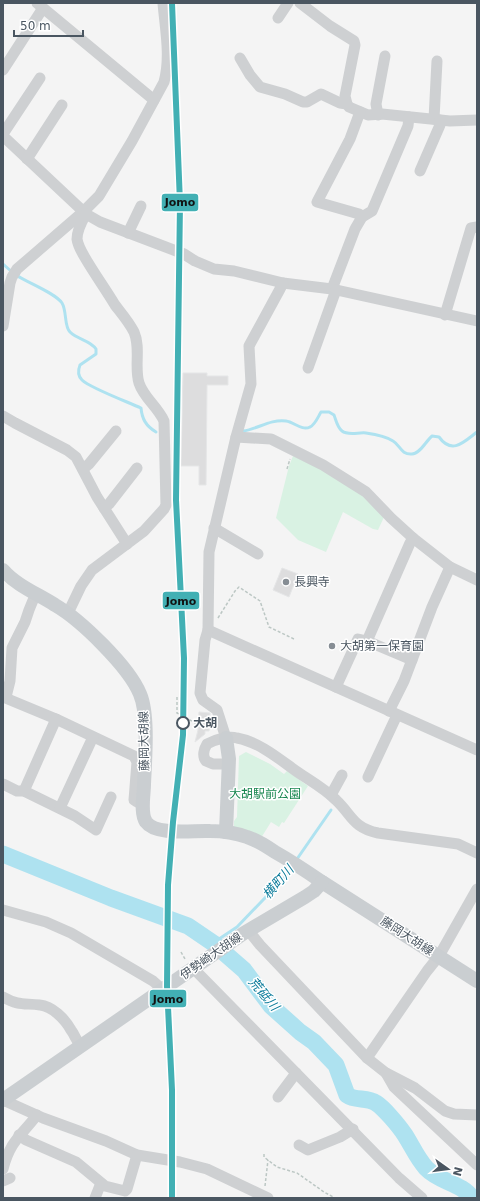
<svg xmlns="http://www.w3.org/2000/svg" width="480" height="1201" font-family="'DejaVu Sans','Noto Sans JP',sans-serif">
<rect width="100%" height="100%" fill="#f4f4f4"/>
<!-- green -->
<g fill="#d9f2e3">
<polygon points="293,456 322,469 363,495 384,517 378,530 373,529 343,512 326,552 298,540 276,518 289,466"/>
<polygon points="246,752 270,764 284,774 287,771 308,786 284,823 282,822 279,827 271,822 261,838 234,828 234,821 237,817 239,756"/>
</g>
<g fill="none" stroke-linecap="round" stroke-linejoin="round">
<!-- stream -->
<g stroke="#aee2f0" stroke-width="3">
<polyline points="3,264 12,272"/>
<path d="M 16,275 C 28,283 55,293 62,303 C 67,311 64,327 70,332 C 78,340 90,340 96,349 L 96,354 L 80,365 C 78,370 78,376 82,380 C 90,388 128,402 141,408 C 142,419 146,426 156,432"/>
<path d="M 243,431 C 258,429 270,419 286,421 C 294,422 302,431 310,427 C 315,425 318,417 321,412 L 329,412 L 334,415 C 336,420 337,427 342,431 C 348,436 359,432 366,433 C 373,434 387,437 393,441 C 400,445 401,455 412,454 C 420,454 426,441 432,436 L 439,437 C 452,455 464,442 477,432"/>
<polyline points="297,859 331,810"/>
<polyline points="213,943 237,927 285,877 292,866"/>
</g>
<!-- river -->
<path stroke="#aee2f0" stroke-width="17" d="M 3,854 L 111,898 L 188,926 L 213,943 L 244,970 L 271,1006 L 300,1032 L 314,1042 L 336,1065 L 347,1095 C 355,1101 367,1097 376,1103 C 384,1108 399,1126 405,1135 C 412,1146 417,1158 426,1168 C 439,1182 462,1183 472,1198"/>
</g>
<!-- building -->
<g fill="#ddddde" stroke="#e5e6e7">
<polygon points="183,373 207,373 207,376 228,376 228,385 207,385 206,485 199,485 199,466 181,466"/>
<polygon points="282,568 298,574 289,597 273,590"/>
<polygon points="199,712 210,713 209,731 205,731 205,734 195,742 198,730"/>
</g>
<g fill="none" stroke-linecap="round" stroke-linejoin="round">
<!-- path -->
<g stroke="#bcc7c4" stroke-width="1.5" stroke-dasharray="3 2" stroke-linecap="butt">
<polyline points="287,469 290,459"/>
<polyline points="218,618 235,591 239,587 260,601 269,627 294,639"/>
<polyline points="177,697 177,713 199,725"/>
<polyline points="181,952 185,959"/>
<polyline points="264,1154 264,1157 277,1167 297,1173 324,1192 335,1198"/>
<polyline points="265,1186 268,1160"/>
</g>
<!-- minor -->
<g stroke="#ced0d2" stroke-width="11">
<polyline points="37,3 154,100"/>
<polyline points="300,3 330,26 354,41 355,45 345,96 347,104 349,107 368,115 382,114 450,121 477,120"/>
<polyline points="278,18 288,3"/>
<polyline points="240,58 250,75 260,87 285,94 303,102 307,102 321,94 340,103 347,104"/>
<polyline points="3,70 43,8"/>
<polyline points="360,112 350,139 317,202 359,214 362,217"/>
<polyline points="378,115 376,104 385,56"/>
<polyline points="434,119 437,61"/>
<polyline points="3,134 40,78"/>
<polyline points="3,136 86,214 100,222 184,254 195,261 214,269 234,271 283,283 332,289 477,321"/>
<polyline points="27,159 62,105"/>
<polyline points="420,171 440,125 440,120"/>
<polyline points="128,233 141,206"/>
<polyline points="332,289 355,229 362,217 372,211 408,126 409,117"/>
<polyline points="445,315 471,228 477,227"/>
<path d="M 3,326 L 10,283 L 12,277 L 17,269 L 83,212 L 99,196 L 132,141 L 164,82 C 171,57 165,28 163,3"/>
<polyline points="308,368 336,290"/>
<polyline points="3,416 15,423 67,450 76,457 97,497 127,544"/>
<polyline points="236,437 271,439 323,465 366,492 391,518 413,538 450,567 477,580"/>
<polyline points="83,469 89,464 116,431"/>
<polyline points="104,508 109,504 137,468"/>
<polyline points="214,528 258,554"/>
<path d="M 68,613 L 81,586 L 92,570 L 144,531 L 164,509 L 166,505 L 164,421 C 157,406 144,398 139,383 C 134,367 141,348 134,332 C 129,322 122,314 115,305 C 106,290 96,276 87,261 C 83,254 78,247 77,239 C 77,230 82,221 86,214"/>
<polyline points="208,630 477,750"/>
<polyline points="367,641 410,543 413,538"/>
<polyline points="336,687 358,639 367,641 412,660"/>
<polyline points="3,697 56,719 134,756 137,762 134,800 137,802 143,804"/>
<polyline points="6,697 10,681 12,648 25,622 29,610 36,593"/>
<polyline points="389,711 404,681 432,607 450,567"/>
<polyline points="226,738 217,710 203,700 200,693 205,640 208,630 209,552 236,437 251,384 249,346 280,289 283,283"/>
<path d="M 229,764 L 213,764 L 206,761 C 202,756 204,749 207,744 C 216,739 228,736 237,738 C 259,742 278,758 296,771 C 309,780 324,788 336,800 C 352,815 353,828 378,833 L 458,844 L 477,853"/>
<polyline points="368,777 397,715"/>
<polyline points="3,784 17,791 24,791 75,816 96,830 111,797"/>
<polyline points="24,791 56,719"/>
<polyline points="331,795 342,775"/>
<polyline points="60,808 93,737"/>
<polyline points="3,910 46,922 71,933 153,981 162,989"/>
<polyline points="248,930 260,945 367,1058 386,1073 415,1088 445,1111 454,1114 477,1115"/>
<polyline points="194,969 399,1178 422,1198"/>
<path d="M 3,997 C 19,1006 24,1003 40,1005 C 52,1006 65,1019 71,1030 C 75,1035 76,1041 81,1046"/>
<polyline points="367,1058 427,971 439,956 477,889"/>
<polyline points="386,1073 394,1087 477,1165"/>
<polyline points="278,1097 296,1073"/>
<polyline points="3,1100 43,1118 106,1141 137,1155 180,1162 207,1169 268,1198"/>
<polyline points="19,1135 26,1140 76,1162 105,1186 125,1191 127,1189 137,1155"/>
<polyline points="299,1145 308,1150 340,1137 353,1129"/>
<path d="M 3,1169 C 10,1141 21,1136 37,1115"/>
<polyline points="3,1181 10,1178"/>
<polyline points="95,1198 101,1183"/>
</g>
<!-- major -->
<g stroke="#caced1" stroke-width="14">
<path d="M 3,570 C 17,586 38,594 55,605 C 81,620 129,667 140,694 C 149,715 145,761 144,784 C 144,795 140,813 146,822 C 156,836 194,830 210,831 C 222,831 236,833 247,837 C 257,840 266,846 275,852 C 291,861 306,871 322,882 C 374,915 426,948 477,981"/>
<polyline points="226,832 229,759 226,738"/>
<polyline points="3,1100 244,933 305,897 314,891 322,882"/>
</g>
<!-- rail-1 casing -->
<g stroke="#fff" stroke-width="9">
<polyline id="rail-1" points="172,3 180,203 176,500 184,658 183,735 173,822 168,885 167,986 172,1090 172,1198"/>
</g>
<!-- rail-1 -->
<use href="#rail-1" stroke="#42b0b4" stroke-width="6"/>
</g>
<!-- markers -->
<g fill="#868d94" stroke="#fff" stroke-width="1.5">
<circle cx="286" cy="582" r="4"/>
<circle cx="332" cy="646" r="4"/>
</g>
<circle fill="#fff" stroke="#4a5661" stroke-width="2" cx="183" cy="723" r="6"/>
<g text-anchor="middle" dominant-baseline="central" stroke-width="3" stroke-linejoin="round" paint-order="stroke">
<!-- poi labels -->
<g font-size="12" fill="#4a5661" stroke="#fff" text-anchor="start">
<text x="294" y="582">長興寺</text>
<text x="340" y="646">大胡第一保育園</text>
</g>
<!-- stop labels -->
<g font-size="12" font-weight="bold" fill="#4a5661" stroke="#fff" text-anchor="start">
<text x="193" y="723">大胡</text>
</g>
<!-- street labels -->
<g font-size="12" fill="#4a5661" stroke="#fff">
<text transform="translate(144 741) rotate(-91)">藤岡大胡線</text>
<text transform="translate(407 936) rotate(33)">藤岡大胡線</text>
<text transform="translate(211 956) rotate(-35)">伊勢崎大胡線</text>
</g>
<!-- park labels -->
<g font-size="12" fill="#17864f" stroke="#fff">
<text x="265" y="794">大胡駅前公園</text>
</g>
<!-- water labels -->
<g font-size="13" font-style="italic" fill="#0c7c9b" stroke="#fff">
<text transform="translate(278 882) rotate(-49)">横町川</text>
<text transform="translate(264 994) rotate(50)">荒砥川</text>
</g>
</g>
<g stroke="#fff" stroke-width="1.5">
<rect x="161" y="193" width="38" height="19" rx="4" fill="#42b0b4"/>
<rect x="162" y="591" width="38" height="19" rx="4" fill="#42b0b4"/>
<rect x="149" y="989" width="38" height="19" rx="4" fill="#42b0b4"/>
</g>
<g font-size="11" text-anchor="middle" font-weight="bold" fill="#111">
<text x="180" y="206">Jomo</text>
<text x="181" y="605">Jomo</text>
<text x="168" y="1003">Jomo</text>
</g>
<!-- border -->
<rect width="480" height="1201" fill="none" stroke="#4a5661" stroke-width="8"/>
<!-- north arrow -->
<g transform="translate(448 1169) rotate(104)" stroke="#ffffff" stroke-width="3" paint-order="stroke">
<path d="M0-3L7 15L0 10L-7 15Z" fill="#4a5661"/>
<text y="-6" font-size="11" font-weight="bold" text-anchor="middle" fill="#4a5661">N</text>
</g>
<!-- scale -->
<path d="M14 30v6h69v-6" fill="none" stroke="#4a5661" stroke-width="2"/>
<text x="20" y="30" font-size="12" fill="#4a5661" stroke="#ffffff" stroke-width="3" paint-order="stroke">50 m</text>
</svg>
